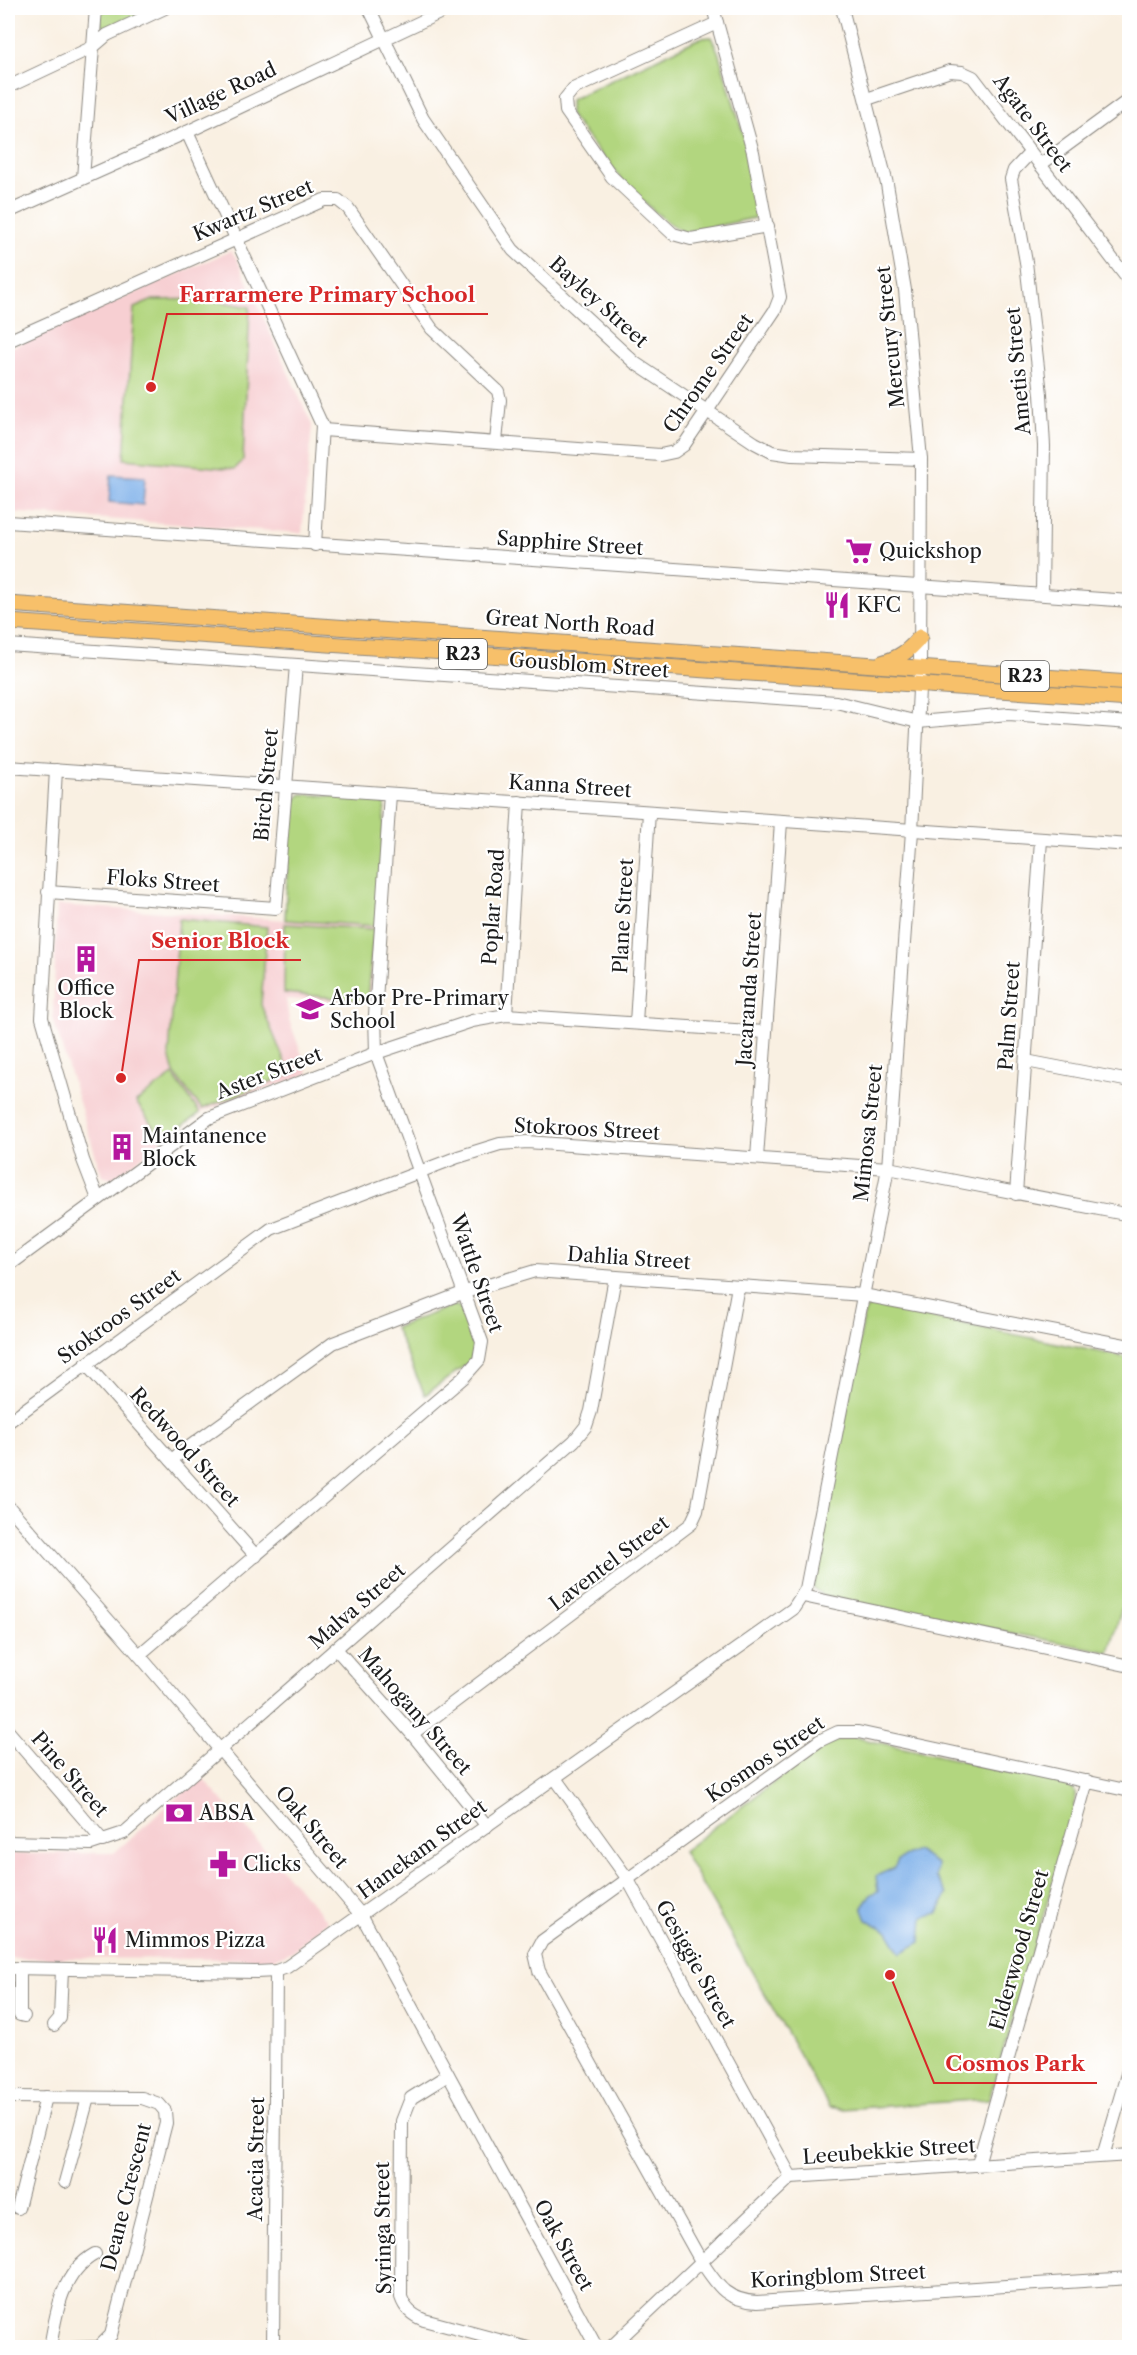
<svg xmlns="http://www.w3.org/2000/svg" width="1137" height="2355" font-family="'Libre Caslon Text',serif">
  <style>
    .built { fill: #f7cfd2 }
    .green { fill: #b2d67f; stroke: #67794e; stroke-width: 1.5 }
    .water { fill: #7cafe9; stroke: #4c6682; stroke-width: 1.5 }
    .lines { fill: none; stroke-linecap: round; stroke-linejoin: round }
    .minor-casing { stroke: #8a867f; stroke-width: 14 }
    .major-casing { stroke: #8a867f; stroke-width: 17 }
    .minor { stroke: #fff; stroke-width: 12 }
    .major { stroke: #f7c06b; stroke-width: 15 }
    .labels { text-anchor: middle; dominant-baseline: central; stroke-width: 4.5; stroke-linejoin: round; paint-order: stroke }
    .shield { fill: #fff; stroke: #606060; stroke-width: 1.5 }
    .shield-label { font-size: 18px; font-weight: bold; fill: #1c1c1c }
    .street-label { font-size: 20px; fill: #1c1c1c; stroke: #fff }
    .poi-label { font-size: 20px; fill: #1c1c1c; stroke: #fff; text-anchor: start }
    .leader { fill: none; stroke: #d62828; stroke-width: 2 }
    .callout-dot { fill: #d62828; stroke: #fff; stroke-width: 2 }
    .callout-label { font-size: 21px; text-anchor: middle; font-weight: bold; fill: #d62828; stroke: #fff; stroke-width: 4.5; stroke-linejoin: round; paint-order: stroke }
  </style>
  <rect width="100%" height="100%" fill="#fff"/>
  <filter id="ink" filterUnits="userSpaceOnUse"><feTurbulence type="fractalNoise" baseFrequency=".0167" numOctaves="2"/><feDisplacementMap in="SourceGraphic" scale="12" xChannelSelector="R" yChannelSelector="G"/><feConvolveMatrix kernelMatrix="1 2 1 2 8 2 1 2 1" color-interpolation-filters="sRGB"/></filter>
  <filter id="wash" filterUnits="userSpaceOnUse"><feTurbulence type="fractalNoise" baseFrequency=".008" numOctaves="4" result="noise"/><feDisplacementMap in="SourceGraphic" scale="24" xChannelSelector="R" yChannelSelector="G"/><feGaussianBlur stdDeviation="1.35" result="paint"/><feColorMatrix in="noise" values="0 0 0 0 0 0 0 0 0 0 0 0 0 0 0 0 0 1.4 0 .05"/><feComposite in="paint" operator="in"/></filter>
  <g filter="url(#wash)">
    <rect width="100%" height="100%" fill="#f9f0e2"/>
    <!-- built -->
    <g class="built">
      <path d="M230,251l6,6 76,168 -10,108 -294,-21v-163z"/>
      <path d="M57,905l320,21 -6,77 -85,-4 3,21 20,54 -105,37 -92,68 -10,-3 -49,-157z"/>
      <path d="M201,1776l126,145 -34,30 -19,8 -266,-1v-104l106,-1z"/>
    </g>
    <!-- green -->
    <g class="green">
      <path d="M99,8h61l-54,21 -5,-4z"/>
      <path d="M711,37l7,14 29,96 11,62 -4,9 -70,15c-47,-29 -81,-75 -114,-118v-15l130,-62z"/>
      <path d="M205,299l45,8 -7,153 -8,9 -111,-10 10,-151 19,-8z"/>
      <path d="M301,794l76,5 8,5 -8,122 -92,-6 5,-105 4,-13z"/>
      <path d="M179,919l88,8 -6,78 29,69 -88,35 -28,-36 -5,-18z"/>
      <path d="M285,924l89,5 -7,72 -83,-8z"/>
      <path d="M173,1075l27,38 -37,27 -27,-38z"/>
      <path d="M454,1305l10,4 10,40 -3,12 -46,34 -30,-67z"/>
      <path d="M871,1305l258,53v226l-20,68 -284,-55 -12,-9 52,-277z"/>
      <path d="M849,1736l221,48 5,9v15l-86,291 -147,10 -13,-2 -146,-256 139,-105z"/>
    </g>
    <!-- water -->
    <g class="water">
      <path d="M111,475l34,2 -2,28 -34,-3z"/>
      <path d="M916,1851l21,13 -1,13 11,17 -9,19 -15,4 -2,25 -20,11 -13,-22 -21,-11 -5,-13 9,-13 7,-3 -2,-15 18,-8 4,-8z"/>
    </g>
  </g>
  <g filter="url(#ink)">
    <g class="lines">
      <defs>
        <g id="minor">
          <path d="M369,8l54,111 90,131 122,113 120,80 17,9 20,3 129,4"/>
          <path d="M717,23l-144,66 -8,10 1,12 46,66 61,57 18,5 77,-13"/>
          <path d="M8,87l85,-40 14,-12 58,-27"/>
          <path d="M867,99l83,-28 12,1 11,5 157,205"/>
          <path d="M187,132l135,293 -7,120"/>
          <path d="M1030,153l-16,17 -3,9 15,83 15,132 3,52 -2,148"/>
          <path d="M1040,165l90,-66"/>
          <path d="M83,178l13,-170"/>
          <path d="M8,212l179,-80 263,-124"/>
          <path d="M8,341l316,-141h14l10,8 84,121 66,62 2,9 -4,42"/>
          <path d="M323,430l337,25 14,-3 10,-7 91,-135 5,-13 -27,-145 -40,-144"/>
          <path d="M8,522l1122,79"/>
          <path d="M8,645l828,57 82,20 91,-8 121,9"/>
          <path d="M8,767l1122,78"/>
          <path d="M56,770l-14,248 41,142 15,39"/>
          <path d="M48,892l228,16 20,-243"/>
          <path d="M506,1015l13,-213"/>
          <path d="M636,1023l13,-211"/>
          <path d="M1026,1061l104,20"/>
          <path d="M757,1158l24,-336"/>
          <path d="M1016,1194l25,-354"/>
          <path d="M8,1266l201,-148 167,-65 96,-32 34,-6 259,17"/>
          <path d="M86,1364l170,192"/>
          <path d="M8,1422l263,-193 187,-72 42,-13 27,-2 361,26 242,47"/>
          <path d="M171,1460l162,-117 132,-51 70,-21 328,24 267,51"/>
          <path d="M8,1506l131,149 223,261 235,432"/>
          <path d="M803,1596l327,70"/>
          <path d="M337,1650l75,84 75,92"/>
          <path d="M139,1655l324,-277 16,-18 3,-18 -106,-289 -1,-38 15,-221"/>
          <path d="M8,1731l95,110"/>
          <path d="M412,1734l279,-210 6,-13 41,-225"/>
          <path d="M555,1778l72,100 164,299"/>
          <path d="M1130,1791l-272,-59h-20l-19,9 -277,200 -7,13 4,17 162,290c17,25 24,39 56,41l373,-24"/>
          <path d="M8,1842l83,2 33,-11 450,-392 12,-15 5,-15 24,-134"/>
          <path d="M8,1968l248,4 20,-1 11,-4 506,-358 13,-20 82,-421 24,-337 8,-162 1,-210 -16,-169 -18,-106 -45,-176"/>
          <path d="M20,1969v46l4,1"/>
          <path d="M54,2025l6,-7 2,-49"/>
          <path d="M448,2075l-37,23 -9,23 -1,176c4,12 11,18 23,23l104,28"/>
          <path d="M8,2097l134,1 17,6 6,7 1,12 -55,212 -12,12 -29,1"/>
          <path d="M1103,2156l27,-92"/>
          <path d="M978,2164l109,-383"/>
          <path d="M65,2182l23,-84"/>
          <path d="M18,2208l28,-111"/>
          <path d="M50,2348c6,-36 12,-76 45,-94"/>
          <path d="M273,2348l3,-377"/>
          <path d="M610,2348l181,-171 339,-22"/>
        </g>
        <g id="major">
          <path d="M8,604l1122,79"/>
          <path d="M8,622l1122,77"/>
          <path d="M882,663c17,-5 27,-12 38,-26"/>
        </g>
      </defs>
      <!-- minor casing -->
      <use href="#minor" class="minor-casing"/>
      <!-- major casing -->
      <use href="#major" class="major-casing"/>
      <!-- minor -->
      <use href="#minor" class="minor"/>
      <!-- major -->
      <use href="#major" class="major"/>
    </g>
  </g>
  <!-- icons -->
  <defs>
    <symbol id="supermarket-bare" viewBox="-9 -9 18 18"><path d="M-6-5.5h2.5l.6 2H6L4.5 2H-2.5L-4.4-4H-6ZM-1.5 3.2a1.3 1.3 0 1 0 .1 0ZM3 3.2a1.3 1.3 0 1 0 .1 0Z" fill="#b5179e" stroke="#fff" stroke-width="2.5" paint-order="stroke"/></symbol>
    <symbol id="restaurant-bare" viewBox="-9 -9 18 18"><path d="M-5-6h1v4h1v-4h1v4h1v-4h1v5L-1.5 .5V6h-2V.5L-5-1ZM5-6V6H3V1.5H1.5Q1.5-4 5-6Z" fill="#b5179e" stroke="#fff" stroke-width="2.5" paint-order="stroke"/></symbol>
    <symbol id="building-bare" viewBox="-9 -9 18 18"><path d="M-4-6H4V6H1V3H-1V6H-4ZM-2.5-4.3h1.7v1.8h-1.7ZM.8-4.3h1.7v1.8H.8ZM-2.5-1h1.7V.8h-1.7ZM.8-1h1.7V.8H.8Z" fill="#b5179e" stroke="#fff" stroke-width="2.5" paint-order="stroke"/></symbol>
    <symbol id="school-bare" viewBox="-9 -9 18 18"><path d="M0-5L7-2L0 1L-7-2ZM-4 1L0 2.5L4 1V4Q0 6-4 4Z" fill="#b5179e" stroke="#fff" stroke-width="2.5" paint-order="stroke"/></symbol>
    <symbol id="bank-bare" viewBox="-9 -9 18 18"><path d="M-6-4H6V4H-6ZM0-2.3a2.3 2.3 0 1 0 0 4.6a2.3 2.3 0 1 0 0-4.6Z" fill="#b5179e" stroke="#fff" stroke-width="2.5" paint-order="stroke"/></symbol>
    <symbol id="pharmacy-bare" viewBox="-9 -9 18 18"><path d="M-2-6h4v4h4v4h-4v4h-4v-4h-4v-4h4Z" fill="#b5179e" stroke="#fff" stroke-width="2.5" paint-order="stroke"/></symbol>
  </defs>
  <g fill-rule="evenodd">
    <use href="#supermarket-bare" x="840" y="532" width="38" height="38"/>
    <use href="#restaurant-bare" x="818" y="586" width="38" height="38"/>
    <use href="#building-bare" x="67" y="940" width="38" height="38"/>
    <use href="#school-bare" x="291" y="990" width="38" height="38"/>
    <use href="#building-bare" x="103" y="1128" width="38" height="38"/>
    <use href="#bank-bare" x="160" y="1794" width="38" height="38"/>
    <use href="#pharmacy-bare" x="204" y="1845" width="38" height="38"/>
    <use href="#restaurant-bare" x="86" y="1921" width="38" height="38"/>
  </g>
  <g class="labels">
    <!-- shield labels -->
    <g class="shield">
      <rect x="439" y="639" width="48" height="30" rx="4.5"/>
      <rect x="1001" y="661" width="48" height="30" rx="4.5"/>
    </g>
    <g class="shield-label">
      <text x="463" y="654">R23</text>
      <text x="1025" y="676">R23</text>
    </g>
    <!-- street labels -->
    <g class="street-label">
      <text transform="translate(221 93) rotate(-25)">Village Road</text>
      <text transform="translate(1033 123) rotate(53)">Agate Street</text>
      <text transform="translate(253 210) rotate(-23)">Kwartz Street</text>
      <text transform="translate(599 302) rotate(42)">Bayley Street</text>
      <text transform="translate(890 337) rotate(-96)">Mercury Street</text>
      <text transform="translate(1018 371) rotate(-95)">Ametis Street</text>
      <text transform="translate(708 373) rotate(-55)">Chrome Street</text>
      <text transform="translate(570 543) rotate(4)">Sapphire Street</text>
      <text transform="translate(570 623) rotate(4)">Great North Road</text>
      <text transform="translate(589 665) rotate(4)">Gousblom Street</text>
      <text transform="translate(266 785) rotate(-85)">Birch Street</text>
      <text transform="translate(570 786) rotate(4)">Kanna Street</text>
      <text transform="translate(163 881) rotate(4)">Floks Street</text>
      <text transform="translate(493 907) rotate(-86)">Poplar Road</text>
      <text transform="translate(623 916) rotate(-87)">Plane Street</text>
      <text transform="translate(749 989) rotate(-86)">Jacaranda Street</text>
      <text transform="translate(1009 1016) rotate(-86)">Palm Street</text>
      <text transform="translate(269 1073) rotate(-21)">Aster Street</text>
      <text transform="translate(587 1129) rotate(3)">Stokroos Street</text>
      <text transform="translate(868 1133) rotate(-84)">Mimosa Street</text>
      <text transform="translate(629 1258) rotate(4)">Dahlia Street</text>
      <text transform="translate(477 1273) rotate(71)">Wattle Street</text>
      <text transform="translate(119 1316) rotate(-36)">Stokroos Street</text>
      <text transform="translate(185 1447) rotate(48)">Redwood Street</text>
      <text transform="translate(609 1563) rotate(-37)">Laventel Street</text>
      <text transform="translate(357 1606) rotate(-41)">Malva Street</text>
      <text transform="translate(415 1711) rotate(49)">Mahogany Street</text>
      <text transform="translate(765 1759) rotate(-34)">Kosmos Street</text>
      <text transform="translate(70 1774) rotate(49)">Pine Street</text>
      <text transform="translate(312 1827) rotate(50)">Oak Street</text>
      <text transform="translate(422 1849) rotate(-36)">Hanekam Street</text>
      <text transform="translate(1019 1950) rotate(-74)">Elderwood Street</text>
      <text transform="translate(696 1964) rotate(61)">Gesiggie Street</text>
      <text transform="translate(889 2151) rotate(-4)">Leeubekkie Street</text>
      <text transform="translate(256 2159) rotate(-89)">Acacia Street</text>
      <text transform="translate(126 2197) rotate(-76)">Deane Crescent</text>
      <text transform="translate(383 2228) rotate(-91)">Syringa Street</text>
      <text transform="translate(564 2245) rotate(61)">Oak Street</text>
      <text transform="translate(838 2276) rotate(-3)">Koringblom Street</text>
    </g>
    <!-- poi labels -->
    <g class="poi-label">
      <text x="879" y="551">Quickshop</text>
      <text x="857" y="605">KFC</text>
      <text x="86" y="988" text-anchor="middle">Office<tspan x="86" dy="23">Block</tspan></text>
      <text x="330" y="998">Arbor Pre-Primary<tspan x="330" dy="23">School</tspan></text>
      <text x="142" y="1136">Maintanence<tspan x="142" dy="23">Block</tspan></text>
      <text x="199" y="1813">ABSA</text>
      <text x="243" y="1864">Clicks</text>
      <text x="125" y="1940">Mimmos Pizza</text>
    </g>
  </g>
  <!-- callouts -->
  <path class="leader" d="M151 387L167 314H488M121 1078L139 960H301M890 1975L934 2083H1097"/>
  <g class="callout-dot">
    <circle cx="151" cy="387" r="6"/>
    <circle cx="121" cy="1078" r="6"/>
    <circle cx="890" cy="1975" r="6"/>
  </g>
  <g class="callout-label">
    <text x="327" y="302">Farrarmere Primary School</text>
    <text x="220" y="948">Senior Block</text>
    <text x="1015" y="2071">Cosmos Park</text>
  </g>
  <!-- margin -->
  <rect width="1137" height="2355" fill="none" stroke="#fff" stroke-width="30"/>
</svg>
